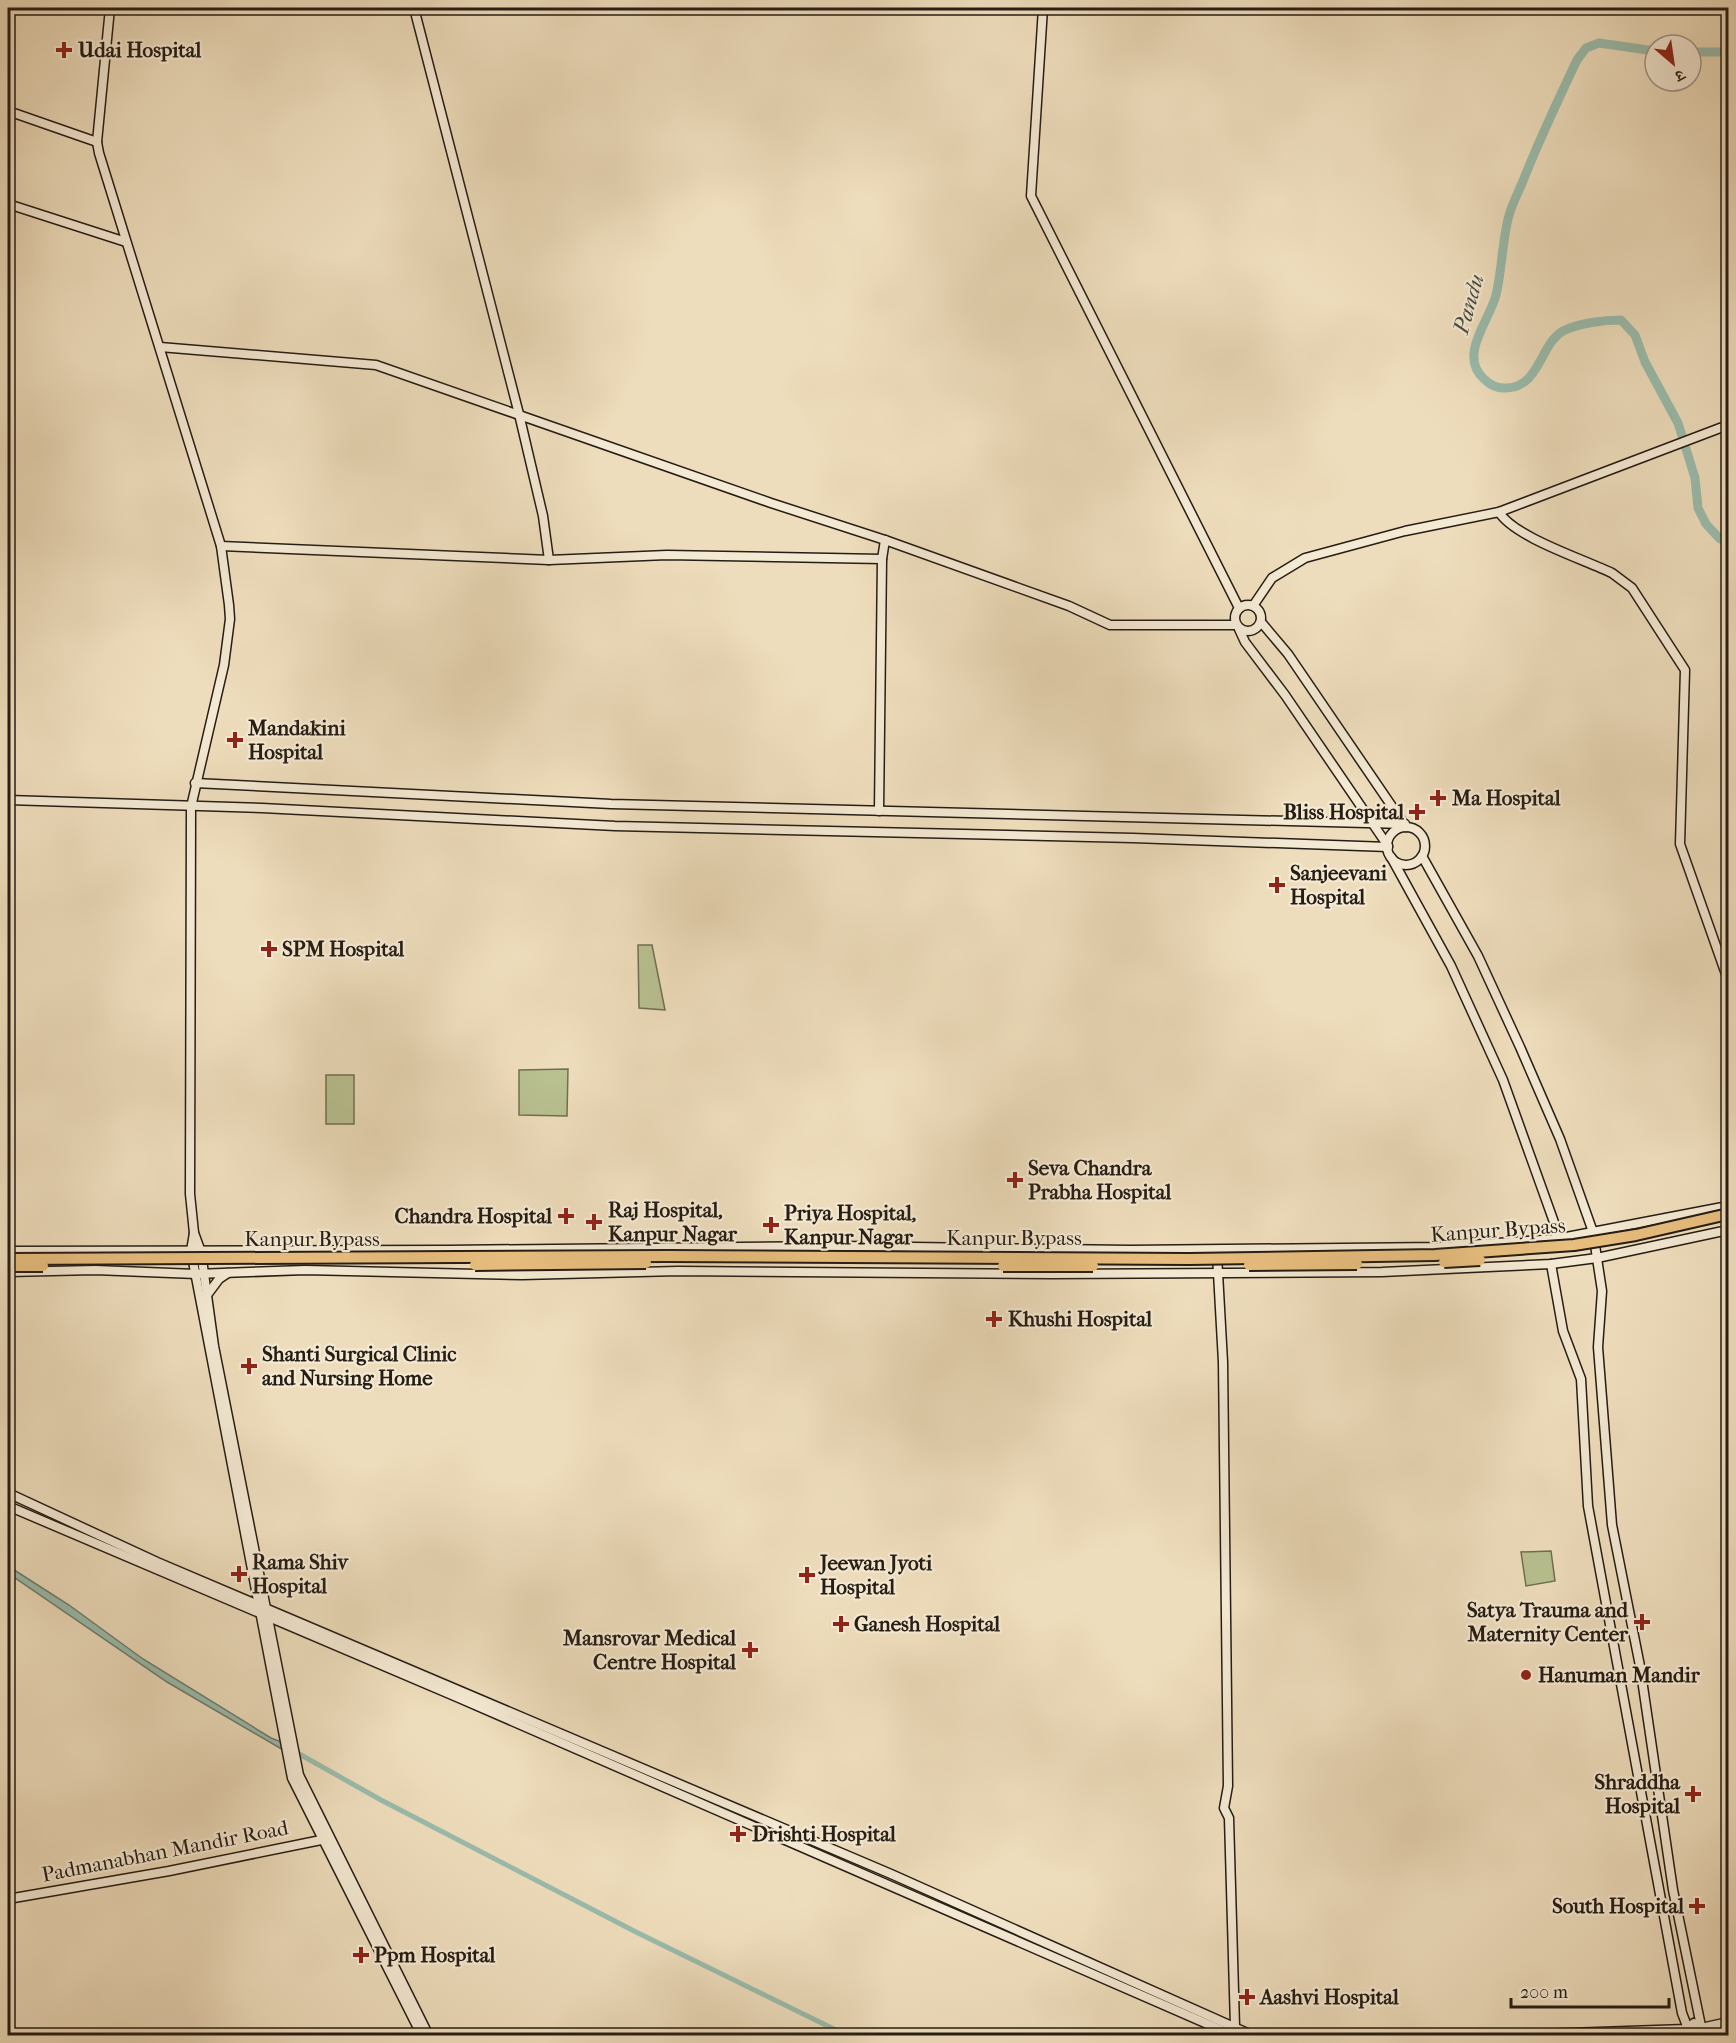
<svg xmlns="http://www.w3.org/2000/svg" width="1736" height="2043" font-family="'IM FELL French Canon','Noto Serif Devanagari',serif">
  <style>
    .green { fill: #b9c191; stroke: #706f52; stroke-width: 1.5 }
    .water { fill: #9abcac; stroke: #6c7c6f; stroke-width: 1.5 }
    .lines { fill: none; stroke-linecap: round; stroke-linejoin: round }
    .canal { stroke: #9abcac; stroke-width: 5 }
    .river { stroke: #9abcac; stroke-width: 9 }
    .secondary-casing { stroke: #261d14; stroke-width: 11 }
    .secondary { stroke: #f4e9d3; stroke-width: 8 }
    .highway-bridge-casing { stroke: #261d14; stroke-width: 14; stroke-linecap: butt }
    .highway-bridge { stroke: #e7be7e; stroke-width: 10 }
    .poi-dot { fill: #8f2418; stroke: #f4e9d3; stroke-width: 2 }
    .labels { text-anchor: middle; dominant-baseline: central; stroke-width: 4.5; stroke-linejoin: round; paint-order: stroke }
    .poi-label { font-size: 21px; font-weight: bold; fill: #261d14; stroke: #f4e9d3; text-anchor: start }
    .street-label { font-size: 21px; fill: #261d14; stroke: #f4e9d3 }
    .water-label { font-size: 22px; font-style: italic; fill: #494d42; stroke: #f4e9d3 }
  </style>
  <rect width="100%" height="100%" fill="#eeddbc"/>
  <filter id="stains"><feTurbulence type="fractalNoise" baseFrequency=".00333" numOctaves="4"/><feColorMatrix values="0 0 0 0 .2 0 0 0 0 .09 0 0 0 0 .02 0 0 0 .5 -.17"/></filter>
  <radialGradient id="worn" r=".72"><stop offset=".6" stop-color="#630" stop-opacity="0"/><stop offset="1" stop-color="#630" stop-opacity=".3"/></radialGradient>
  <!-- green -->
  <g class="green">
    <path d="M638,945h14l13,65 -26,-2z"/>
    <path d="M568,1069l-1,47 -48,-1v-45z"/>
    <rect x="326" y="1075" width="28" height="49"/>
    <path d="M1551,1551l4,30 -29,5 -5,-34z"/>
  </g>
  <!-- water -->
  <path class="water" d="M8,1566l61,39 74,54 128,79 13,5 1,8 -118,-69 -159,-109z"/>
  <g class="lines">
    <!-- canal -->
    <path class="canal" d="M294,1751l87,49 255,132 212,104"/>
    <!-- river -->
    <g class="river">
      <path d="M1655,51l-56,-8 -13,5 -9,12c-19,40 -38,80 -54,121 -5,12 -12,25 -15,38 -6,25 -6,51 -12,76 -7,27 -38,60 -12,84 5,5 12,9 20,9 36,1 35,-43 59,-57 16,-8 41,-11 58,-11l14,15 10,27 33,61 17,55 3,30 8,16 14,15 8,2"/>
      <path d="M1691,52h37"/>
      <path d="M1728,2036v-2"/>
    </g>
    <defs>
      <g id="secondary">
        <path d="M110,8l-13,134 2,11 122,393 8,59 1,14 -6,46 -33,142 -1,387 4,39 -3,18 101,527 130,258"/>
        <path d="M414,8l105,406 24,102 6,44"/>
        <path d="M1043,8l-12,188 208,412"/>
        <path d="M8,111l89,31"/>
        <path d="M8,204l118,38"/>
        <path d="M160,347l216,18 395,138 114,37 184,66 41,19h126"/>
        <path d="M1499,512c15,25 84,47 113,61l20,15 53,82 -5,174 48,136"/>
        <path d="M221,546l328,14 118,-5 215,4"/>
        <circle cx="1248" cy="618" r="13"/>
        <path d="M1253,606l19,-28 33,-20 100,-27 94,-19 229,-87"/>
        <path d="M1261,622l27,32 118,173"/>
        <path d="M1239,629l6,13 40,53 103,151"/>
        <path d="M195,783l416,21 794,20"/>
        <path d="M8,800l254,8 353,18 518,12 255,9"/>
        <path d="M879,811l3,-252 3,-19"/>
        <circle cx="1406" cy="846" r="19"/>
        <path d="M1422,856l56,100 42,91 40,92 33,93 9,59 -4,56 14,178 28,141 33,224 28,136"/>
        <path d="M1391,857l60,109 52,114 52,145 1,14"/>
        <path d="M194,1233l7,19 13,94 85,429 130,261"/>
        <path d="M8,1251l440,-1 394,-4 288,4 309,-3 117,-8 172,-33"/>
        <path d="M1217,1255l6,107 5,424 -4,22 5,10 6,209"/>
        <path d="M1551,1264l12,67 18,48 7,127 94,507 5,13"/>
        <path d="M8,1272l87,-2 101,4 109,-4 217,5 156,-4 374,3 330,-2 169,-8 46,-6 131,-28"/>
        <path d="M207,1295l12,-16 9,-6"/>
        <path d="M8,1493l149,69 734,312 363,162"/>
        <path d="M8,1506l451,192 776,338"/>
        <path d="M8,1899l161,-28 157,-32"/>
        <path d="M1701,2028l27,-6"/>
        <path d="M1711,2031l17,-3"/>
        <path d="M1481,2036l205,-7 8,-6 7,5v8"/>
      </g>
    </defs>
    <!-- secondary casing -->
    <use href="#secondary" class="secondary-casing"/>
    <!-- secondary -->
    <use href="#secondary" class="secondary"/>
    <defs>
      <g id="highway-bridge">
        <path d="M8,1259l659,-3 522,3 246,-4 139,-10 62,-10 92,-21"/>
        <path d="M1444,1262l36,-2"/>
        <path d="M475,1265l171,-2"/>
        <path d="M1249,1265l108,-1"/>
        <path d="M8,1266h35"/>
        <path d="M1003,1266h90"/>
      </g>
    </defs>
    <!-- highway-bridge casing -->
    <use href="#highway-bridge" class="highway-bridge-casing"/>
    <!-- highway-bridge -->
    <use href="#highway-bridge" class="highway-bridge"/>
  </g>
  <!-- markers -->
  <g class="poi-dot">
    <path d="M61 41h6v6h6v6h-6v6h-6v-6h-6v-6h6z"/>
    <path d="M232 731h6v6h6v6h-6v6h-6v-6h-6v-6h6z"/>
    <path d="M1435 789h6v6h6v6h-6v6h-6v-6h-6v-6h6z"/>
    <path d="M1414 803h6v6h6v6h-6v6h-6v-6h-6v-6h6z"/>
    <path d="M1274 876h6v6h6v6h-6v6h-6v-6h-6v-6h6z"/>
    <path d="M266 940h6v6h6v6h-6v6h-6v-6h-6v-6h6z"/>
    <path d="M1012 1171h6v6h6v6h-6v6h-6v-6h-6v-6h6z"/>
    <path d="M563 1207h6v6h6v6h-6v6h-6v-6h-6v-6h6z"/>
    <path d="M591 1213h6v6h6v6h-6v6h-6v-6h-6v-6h6z"/>
    <path d="M768 1216h6v6h6v6h-6v6h-6v-6h-6v-6h6z"/>
    <path d="M991 1310h6v6h6v6h-6v6h-6v-6h-6v-6h6z"/>
    <path d="M246 1357h6v6h6v6h-6v6h-6v-6h-6v-6h6z"/>
    <path d="M236 1565h6v6h6v6h-6v6h-6v-6h-6v-6h6z"/>
    <path d="M804 1566h6v6h6v6h-6v6h-6v-6h-6v-6h6z"/>
    <path d="M1639 1613h6v6h6v6h-6v6h-6v-6h-6v-6h6z"/>
    <path d="M838 1615h6v6h6v6h-6v6h-6v-6h-6v-6h6z"/>
    <path d="M747 1641h6v6h6v6h-6v6h-6v-6h-6v-6h6z"/>
    <circle cx="1526" cy="1675" r="6"/>
    <path d="M1690 1785h6v6h6v6h-6v6h-6v-6h-6v-6h6z"/>
    <path d="M735 1825h6v6h6v6h-6v6h-6v-6h-6v-6h6z"/>
    <path d="M1694 1897h6v6h6v6h-6v6h-6v-6h-6v-6h6z"/>
    <path d="M358 1946h6v6h6v6h-6v6h-6v-6h-6v-6h6z"/>
    <path d="M1244 1988h6v6h6v6h-6v6h-6v-6h-6v-6h6z"/>
  </g>
  <g class="labels">
    <!-- poi labels -->
    <g class="poi-label">
      <text x="78" y="50">Udai Hospital</text>
      <text x="248" y="728">Mandakini<tspan x="248" dy="24">Hospital</tspan></text>
      <text x="1452" y="798">Ma Hospital</text>
      <text x="1404" y="812" text-anchor="end">Bliss Hospital</text>
      <text x="1290" y="873">Sanjeevani<tspan x="1290" dy="24">Hospital</tspan></text>
      <text x="282" y="949">SPM Hospital</text>
      <text x="1028" y="1168">Seva Chandra<tspan x="1028" dy="24">Prabha Hospital</tspan></text>
      <text x="608" y="1210">Raj Hospital,<tspan x="608" dy="24">Kanpur Nagar</tspan></text>
      <text x="784" y="1213">Priya Hospital,<tspan x="784" dy="24">Kanpur Nagar</tspan></text>
      <text x="552" y="1216" text-anchor="end">Chandra Hospital</text>
      <text x="1008" y="1319">Khushi Hospital</text>
      <text x="262" y="1354">Shanti Surgical Clinic<tspan x="262" dy="24">and Nursing Home</tspan></text>
      <text x="252" y="1562">Rama Shiv<tspan x="252" dy="24">Hospital</tspan></text>
      <text x="820" y="1563">Jeewan Jyoti<tspan x="820" dy="24">Hospital</tspan></text>
      <text x="1628" y="1610" text-anchor="end">Satya Trauma and<tspan x="1628" dy="24">Maternity Center</tspan></text>
      <text x="854" y="1624">Ganesh Hospital</text>
      <text x="736" y="1638" text-anchor="end">Mansrovar Medical<tspan x="736" dy="24">Centre Hospital</tspan></text>
      <text x="1538" y="1675">Hanuman Mandir</text>
      <text x="1680" y="1782" text-anchor="end">Shraddha<tspan x="1680" dy="24">Hospital</tspan></text>
      <text x="752" y="1834">Drishti Hospital</text>
      <text x="1684" y="1906" text-anchor="end">South Hospital</text>
      <text x="374" y="1955">Ppm Hospital</text>
      <text x="1260" y="1997">Aashvi Hospital</text>
    </g>
    <!-- street labels -->
    <g class="street-label">
      <text transform="translate(1498 1230) rotate(-4)">Kanpur Bypass</text>
      <text x="1014" y="1238">Kanpur Bypass</text>
      <text x="312" y="1239">Kanpur Bypass</text>
      <text transform="translate(165 1851) rotate(-11)">Padmanabhan Mandir Road</text>
    </g>
    <!-- water labels -->
    <g class="water-label">
      <text transform="translate(1469 304) rotate(-74)">Pandu</text>
    </g>
  </g>
  <!-- margin -->
  <rect width="1736" height="2043" fill="none" stroke="#eeddbc" stroke-width="30"/>
  <rect x="9" y="9" width="1718" height="2025" fill="none" stroke="#261d14" stroke-width="3"/>
  <rect x="15" y="15" width="1706" height="2013" fill="none" stroke="#261d14" stroke-width="1.5"/>
  <!-- north arrow -->
  <g transform="translate(1673 63) rotate(151)"><circle r="28" fill="#f4e9d3" stroke="#a29787" stroke-width="1.5"/>
  <path d="M0-4.5L10 22L0 15L-10 22Z" fill="#8f2418"/>
  <text y="-9" font-size="16" font-weight="bold" text-anchor="middle" fill="#261d14">उ</text>
  </g>
  <!-- scale -->
  <path d="M1511 1998v9h158v-9" fill="none" stroke="#261d14" stroke-width="3"/>
  <text x="1520" y="1998" font-size="18" fill="#261d14" stroke="#f4e9d3" stroke-width="4.5" paint-order="stroke">200 m</text>
  <rect width="100%" height="100%" filter="url(#stains)"/>
  <rect width="100%" height="100%" fill="url(#worn)"/>
</svg>
